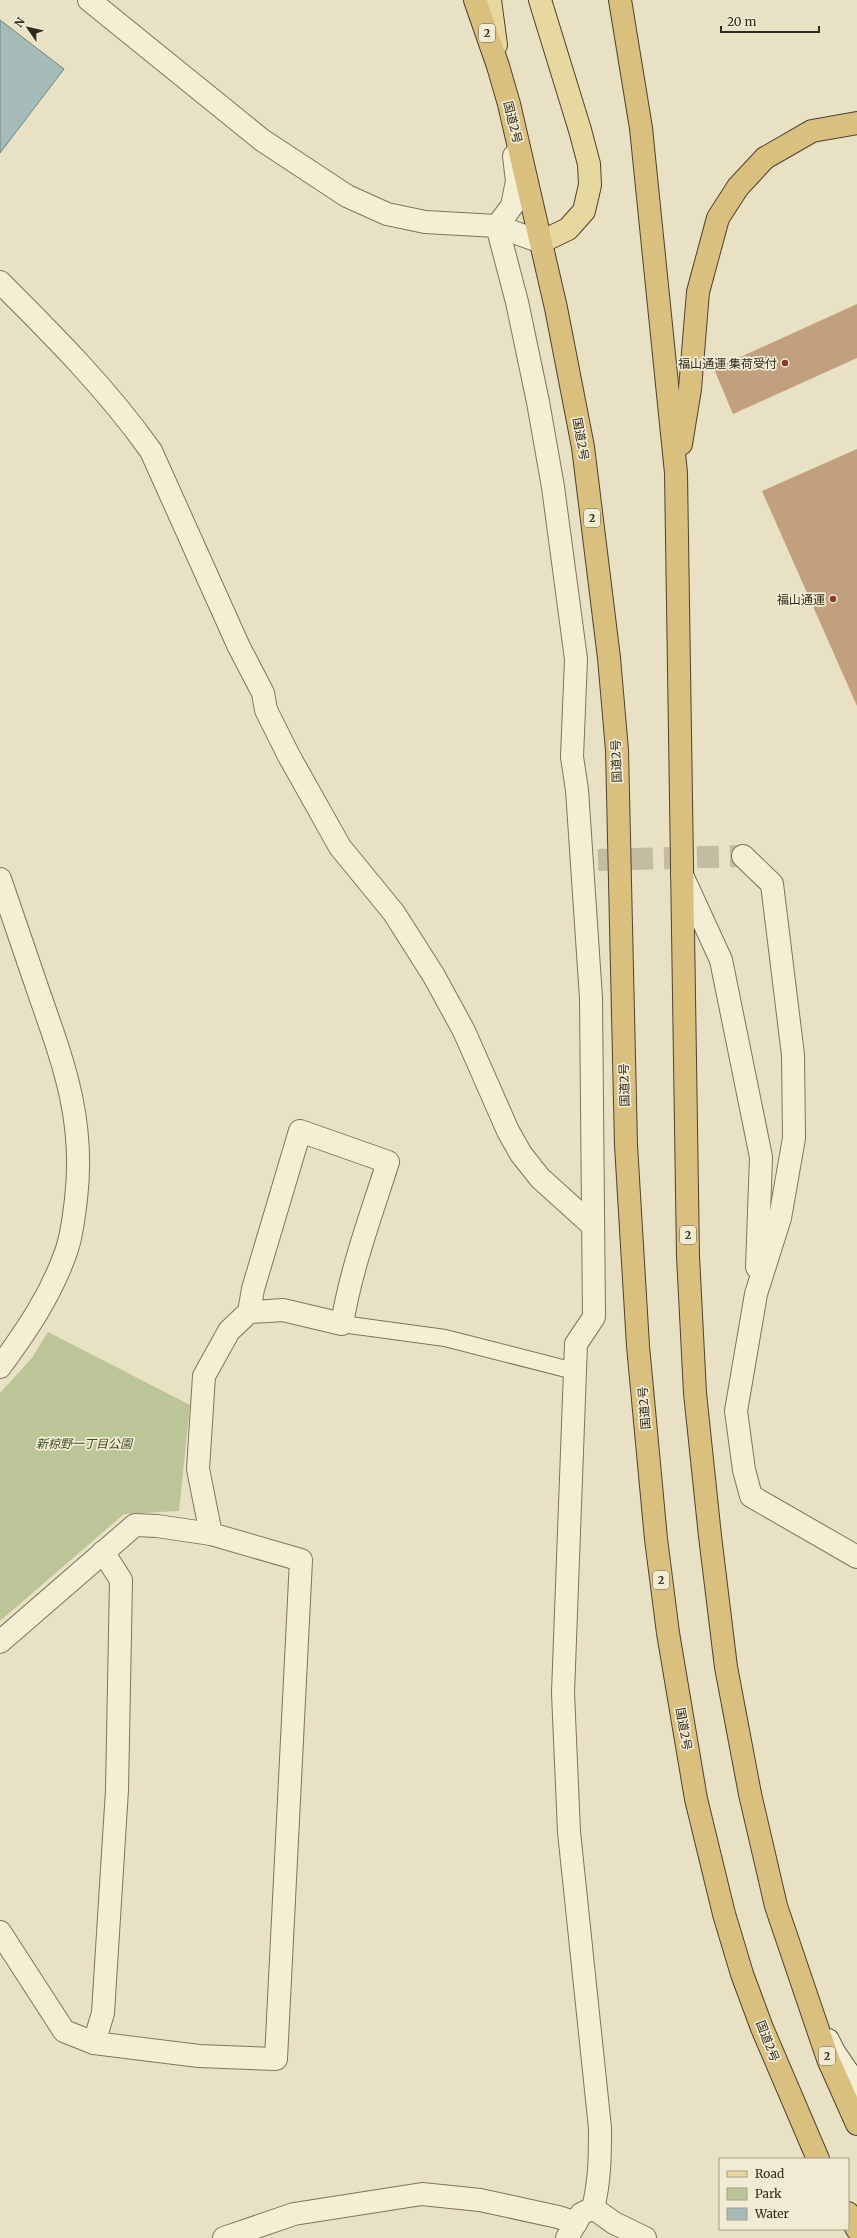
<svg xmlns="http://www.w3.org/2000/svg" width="857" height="2238" font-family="Merriweather,'Noto Sans JP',serif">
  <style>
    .green { fill: #bbc598 }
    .water { fill: #a5bbb7; stroke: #6d8884 }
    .building { fill: #c2a07d }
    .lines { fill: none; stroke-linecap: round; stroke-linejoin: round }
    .minor-tunnel { stroke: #c4bca2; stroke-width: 22; stroke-dasharray: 22 11; stroke-linecap: butt }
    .service-casing { stroke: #80735c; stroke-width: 18 }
    .minor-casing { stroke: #80735c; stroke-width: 24 }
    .tertiary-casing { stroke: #80735c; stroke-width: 24 }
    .secondary-casing { stroke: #62543f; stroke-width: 24 }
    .primary-casing { stroke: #4e4130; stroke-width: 24 }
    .trunk-casing { stroke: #4e4130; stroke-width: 24 }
    .service { stroke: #f4eed5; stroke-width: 16 }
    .minor { stroke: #f4eed5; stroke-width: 22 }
    .tertiary { stroke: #f4eed5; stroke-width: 22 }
    .secondary { stroke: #f4eed5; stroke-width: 22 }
    .primary { stroke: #e7d89f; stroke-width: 22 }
    .trunk { stroke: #dac07e; stroke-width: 22 }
    .poi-dot { fill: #883b33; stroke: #f0ebd2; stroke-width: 1.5 }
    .labels { text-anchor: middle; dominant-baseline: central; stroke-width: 3.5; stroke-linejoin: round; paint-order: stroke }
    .shield { fill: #f0ebd2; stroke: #6b6454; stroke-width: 1 }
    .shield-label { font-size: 11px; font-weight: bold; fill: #322a1e }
    .street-label { font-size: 12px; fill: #322a1e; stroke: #f0ebd2 }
    .poi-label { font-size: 12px; fill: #322a1e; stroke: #f0ebd2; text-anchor: end }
    .park-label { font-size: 12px; font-style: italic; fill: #3f4c27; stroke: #f0ebd2 }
  </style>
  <rect width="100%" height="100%" fill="#e8e1c3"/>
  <!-- green -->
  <path class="green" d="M48,1332l142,73 -11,106 -55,3 -124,107v-228l32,-35z"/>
  <!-- water -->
  <path class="water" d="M0,20l64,49 -64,84z"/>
  <!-- building -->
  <g class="building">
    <path d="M857,304v54l-124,56 -19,-45z"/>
    <path d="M857,449v257l-95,-215z"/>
  </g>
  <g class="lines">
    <!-- minor-tunnel -->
    <path class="minor-tunnel" d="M598,860l145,-4"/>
    <defs>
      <path id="service" d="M342,1324l103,14 129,33"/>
      <g id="minor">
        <path d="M497,226l20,76 21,100 15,85 23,172 -4,98 5,33 14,208 3,319 -18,27 -13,349 6,139 31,296c0,27 0,53 -7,80l-12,6 -14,24"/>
        <path d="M0,282c54,54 107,107 151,169l88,196 24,46 3,17 23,46 51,91 54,66 40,63 30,55 44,100 13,23 19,24 52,47"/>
        <path d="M743,856l29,28 21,171 1,83 -14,80 -24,76 -20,117 8,59 7,26 106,61"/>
        <path d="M682,875l39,85 40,197 -4,110"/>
        <path d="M211,1534l-13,-65 6,-93 25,-45 20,-19 20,-1 14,-1 59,14c9,-55 29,-109 46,-162l-88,-31 -47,158 -4,23"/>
        <path d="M0,1642l135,-117 22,1 54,8 90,26 -25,499 -77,-3 -105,-13 -30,-12 -64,-99"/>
        <path d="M94,2043l9,-30 14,-223 4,-210 -18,-28"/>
        <path d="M593,2208l21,15 31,15"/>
        <path d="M224,2238l70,-24 128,-20 58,6 78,17 18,6"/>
      </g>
      <g id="tertiary">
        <path d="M89,0l173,140 85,56 40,18 38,8 72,4 44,16"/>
        <path d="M497,226l15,-20 5,-25 -3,-25"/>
        <path d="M0,879c13,39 27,78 40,117 25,71 45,126 36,203 -2,17 -4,37 -10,53 -15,43 -39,78 -66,115"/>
      </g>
      <path id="secondary" d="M828,2040l6,12 23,34"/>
      <g id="primary">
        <path d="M490,0l6,45"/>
        <path d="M540,0l40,130 9,34 1,21 -6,26 -16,18 -27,13"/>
      </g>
      <g id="trunk">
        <path d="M475,0l23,66 11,38 47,204 27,139 26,211 8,92 9,395 12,201 18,193 12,94 28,166 28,115 18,60 20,54 56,131"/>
        <path d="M620,0l21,128 35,345 12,783 7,137 15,143 16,131 24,127 26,112 52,153 29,65"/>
        <path d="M681,444l9,-55 8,-97 20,-74 20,-31 27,-29 47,-27 45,-8"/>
        <path d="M848,2213l9,16"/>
      </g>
    </defs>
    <!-- service casing -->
    <use href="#service" class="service-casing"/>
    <!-- minor casing -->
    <use href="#minor" class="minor-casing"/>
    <!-- tertiary casing -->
    <use href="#tertiary" class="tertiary-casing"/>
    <!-- secondary casing -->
    <use href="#secondary" class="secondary-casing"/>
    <!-- primary casing -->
    <use href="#primary" class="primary-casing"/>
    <!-- trunk casing -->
    <use href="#trunk" class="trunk-casing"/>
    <!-- service -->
    <use href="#service" class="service"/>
    <!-- minor -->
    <use href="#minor" class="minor"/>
    <!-- tertiary -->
    <use href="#tertiary" class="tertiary"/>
    <!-- secondary -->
    <use href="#secondary" class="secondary"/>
    <!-- primary -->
    <use href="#primary" class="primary"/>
    <!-- trunk -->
    <use href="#trunk" class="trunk"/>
  </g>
  <!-- markers -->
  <g class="poi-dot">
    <circle cx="785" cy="363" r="4"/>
    <circle cx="833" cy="599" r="4"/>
  </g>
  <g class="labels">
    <!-- shield labels -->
    <g class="shield">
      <rect x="479" y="24" width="16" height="18" rx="3"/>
      <rect x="584" y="509" width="16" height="18" rx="3"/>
      <rect x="680" y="1226" width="16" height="18" rx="3"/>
      <rect x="653" y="1571" width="16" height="18" rx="3"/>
      <rect x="819" y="2047" width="16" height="18" rx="3"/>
    </g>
    <g class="shield-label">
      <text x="487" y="33">2</text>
      <text x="592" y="518">2</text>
      <text x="688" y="1235">2</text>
      <text x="661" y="1580">2</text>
      <text x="827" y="2056">2</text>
    </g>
    <!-- street labels -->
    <g class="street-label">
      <text transform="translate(513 122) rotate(76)">国道2号</text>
      <text transform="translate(581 439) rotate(80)">国道2号</text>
      <text transform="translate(616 761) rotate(-92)">国道2号</text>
      <text transform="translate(624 1085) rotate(-91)">国道2号</text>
      <text transform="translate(644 1408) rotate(-95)">国道2号</text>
      <text transform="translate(684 1729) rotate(80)">国道2号</text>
      <text transform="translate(768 2041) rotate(69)">国道2号</text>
    </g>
    <!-- poi labels -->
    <g class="poi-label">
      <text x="777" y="363">福山通運 集荷受付</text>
      <text x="825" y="599">福山通運</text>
    </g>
    <!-- park labels -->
    <g class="park-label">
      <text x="84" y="1443">新椋野一丁目公園</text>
    </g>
  </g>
  <!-- legend -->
  <rect x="719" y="2158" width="130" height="72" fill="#f0ebd2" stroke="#a49e8a"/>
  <rect x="727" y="2171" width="20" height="6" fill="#e7d89f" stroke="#a49e8a"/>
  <text x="755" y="2178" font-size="12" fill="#322a1e">Road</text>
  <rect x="727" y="2188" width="20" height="12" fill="#bbc598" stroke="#a49e8a"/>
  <text x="755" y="2198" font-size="12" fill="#322a1e">Park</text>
  <rect x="727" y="2208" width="20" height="12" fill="#a5bbb7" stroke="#a49e8a"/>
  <text x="755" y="2218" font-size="12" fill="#322a1e">Water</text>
  <!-- north arrow -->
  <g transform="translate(28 28) rotate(304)" stroke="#f0ebd2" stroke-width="3" paint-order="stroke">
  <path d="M0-3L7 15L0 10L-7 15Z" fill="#322a1e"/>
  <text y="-6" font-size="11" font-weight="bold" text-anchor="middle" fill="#322a1e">N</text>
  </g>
  <!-- scale -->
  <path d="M721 26v6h98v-6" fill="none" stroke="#322a1e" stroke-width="2"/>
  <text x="727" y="26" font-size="12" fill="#322a1e" stroke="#f0ebd2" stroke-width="3" paint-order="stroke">20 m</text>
</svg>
